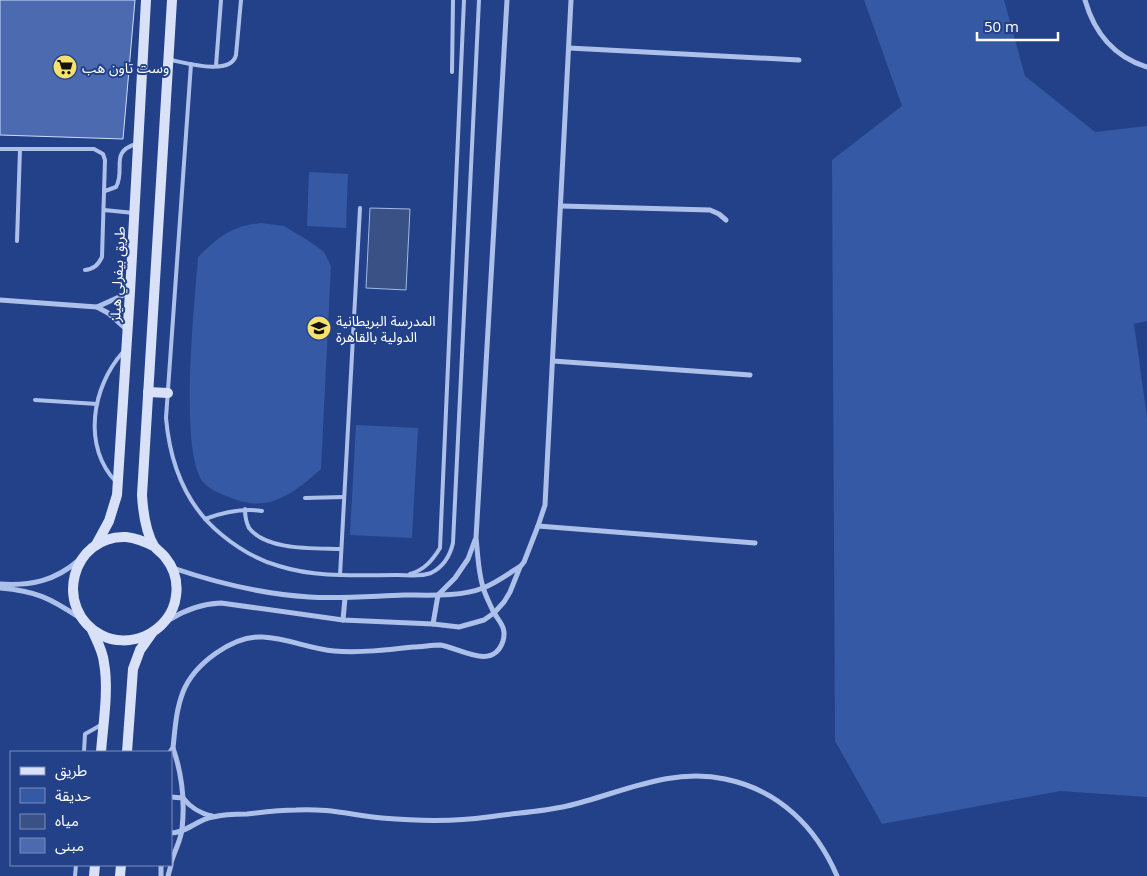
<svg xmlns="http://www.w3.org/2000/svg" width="1147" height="876" font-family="'Open Sans','Noto Sans Arabic',sans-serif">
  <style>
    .green { fill: #3659a5 }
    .water { fill: #3a5185; stroke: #a1b9eb }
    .building { fill: #4b6ab0; stroke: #d1ddf7 }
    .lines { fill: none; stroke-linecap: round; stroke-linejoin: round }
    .lane { stroke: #adc0ea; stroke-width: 4 }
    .street { stroke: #adc0ea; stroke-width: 5 }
    .secondary { stroke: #d8e1f8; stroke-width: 10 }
    .labels { text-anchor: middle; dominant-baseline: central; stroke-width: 4; stroke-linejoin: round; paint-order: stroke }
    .poi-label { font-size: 14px; fill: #fff; stroke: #224188; text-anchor: start }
    .street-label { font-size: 14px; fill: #fff; stroke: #224188 }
  </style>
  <rect width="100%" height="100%" fill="#224188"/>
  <!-- green -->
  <g class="green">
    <path d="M864,0h140l21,76 70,56 52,-6v195l-13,3 13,93v380l-87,-6 -178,33 -47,-83 -3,-581 70,-54z"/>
    <path d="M309,172l39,2 -2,54 -39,-2z"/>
    <path d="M261,223l23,3 25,15 15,11 7,14 -10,203c-26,23 -51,44 -87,30 -10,-4 -23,-8 -30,-16 -26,-28 -9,-184 -6,-226 21,-20 33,-31 63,-34z"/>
    <path d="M356,425l62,3 -6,110 -62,-3z"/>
  </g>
  <!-- water -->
  <path class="water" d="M370,208l40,1 -4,81 -40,-2z"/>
  <!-- building -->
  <path class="building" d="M0,0h135l-12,139 -123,-4z"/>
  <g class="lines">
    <!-- lane -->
    <g class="lane">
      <path d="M171,60c15,3 60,16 65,-5l5,-55"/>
      <path d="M191,64l-25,354c4,45 20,88 56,117 17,14 36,25 57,31 38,12 78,9 118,9 11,0 23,2 34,-2 12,-6 19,-17 22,-30l26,-543"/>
      <path d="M216,66l5,-66"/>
      <path d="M452,72l1,-72"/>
      <path d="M0,149h94l9,5 2,6 -3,97c-4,8 -8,12 -17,13"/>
      <path d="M105,191l11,-4c10,-17 -7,-35 20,-43"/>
      <path d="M104,210l30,3"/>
      <path d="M17,241l3,-92"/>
      <path d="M35,400l62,4"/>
      <path d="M116,482c-34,-37 -24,-95 7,-130"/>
      <path d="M305,498l39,-1"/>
      <path d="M245,509c0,6 1,13 4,19 18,23 66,20 92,21"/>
      <path d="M205,519c19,-7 37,-11 57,-8"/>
      <path d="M410,574c14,-4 22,-13 30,-26l24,-548"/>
      <path d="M340,575l20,-367"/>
      <path d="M84,752l1,-18 16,-9"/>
      <path d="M75,876l1,-11"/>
    </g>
    <!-- street -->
    <g class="street">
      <path d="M1085,0c9,32 29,57 62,67"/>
      <path d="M569,48l230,12"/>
      <path d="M561,206l149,4 9,4 7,6"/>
      <path d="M0,300l97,7 33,-15"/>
      <path d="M97,307l11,6 18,16"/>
      <path d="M553,361l197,14"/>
      <path d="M538,526l217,17"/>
      <path d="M173,568c44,15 89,26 136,29 32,2 64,-1 95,-2 24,0 57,2 79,-7 13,-5 25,-14 36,-21"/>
      <path d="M0,584c31,2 55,-3 79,-24"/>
      <path d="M0,588c36,3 50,10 80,30"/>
      <path d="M169,620c17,-11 32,-16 52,-17l122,17 90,4 26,3 25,-7 10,-7 10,-11 6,-10 10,-25 4,-5 14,-36 7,-21 26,-505"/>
      <path d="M343,620l2,-22"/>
      <path d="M433,624l5,-29 17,-17 13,-19 7,-19"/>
      <path d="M170,752l3,-4c2,-19 3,-38 10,-56 11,-28 50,-57 80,-55 24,1 47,12 71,14 26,2 53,-1 79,-4 9,0 18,-2 27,-2 18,2 53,27 63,-4 4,-14 -4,-19 -10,-30 -3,-7 -7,-14 -9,-21 -6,-16 -6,-36 -8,-52l31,-538"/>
      <path d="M171,797l12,1c8,10 16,15 29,18"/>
      <path d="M171,833c15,0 27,-14 42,-16 11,-3 23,-3 34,-3 16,-2 33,-4 49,-4 30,-2 57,5 86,8 35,3 71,4 106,-1 26,-4 53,-5 79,-11 52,-12 102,-39 158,-27 54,11 91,48 112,97"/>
      <path d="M171,863c3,-11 10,-23 11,-34 3,-27 0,-55 -9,-81"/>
      <path d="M161,865v11"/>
      <path d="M168,876l3,-11"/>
    </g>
    <!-- secondary -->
    <g class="secondary">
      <path d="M148,392l20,1"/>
      <path d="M96,545l13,-24 8,-26 13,-203 16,-292"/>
      <path d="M155,547c-9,-5 -18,-9 -29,-10 -54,-2 -74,71 -25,98 13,7 30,7 44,1 16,-7 29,-22 31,-40 2,-14 -2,-28 -11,-39 -3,-4 -8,-7 -11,-11 -9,-15 -11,-34 -12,-51l30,-495"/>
      <path d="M92,630c5,11 11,21 12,33 5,26 -1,62 -3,89"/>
      <path d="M127,752l6,-83 7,-19 12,-17"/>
      <path d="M94,876l1,-11"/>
      <path d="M120,876l1,-11"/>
    </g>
  </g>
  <!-- icons -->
  <defs>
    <symbol id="supermarket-disc" viewBox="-11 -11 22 22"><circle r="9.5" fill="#f6e16f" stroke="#224188"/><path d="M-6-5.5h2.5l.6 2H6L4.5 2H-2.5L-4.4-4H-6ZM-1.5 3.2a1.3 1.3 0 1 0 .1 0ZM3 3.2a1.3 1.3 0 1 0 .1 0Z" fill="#111"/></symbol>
    <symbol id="university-disc" viewBox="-11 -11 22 22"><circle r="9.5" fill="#f6e16f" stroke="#224188"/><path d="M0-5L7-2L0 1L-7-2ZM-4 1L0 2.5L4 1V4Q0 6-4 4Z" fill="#111"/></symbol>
  </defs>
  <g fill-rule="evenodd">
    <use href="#supermarket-disc" x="51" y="53" width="28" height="28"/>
    <use href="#university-disc" x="305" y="314" width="28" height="28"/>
  </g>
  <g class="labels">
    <!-- poi labels -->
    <g class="poi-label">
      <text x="82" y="67">وست تاون هب</text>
      <text x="336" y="320">المدرسة البريطانية<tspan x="336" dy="16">الدولية بالقاهرة</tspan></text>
    </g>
    <!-- street labels -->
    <g class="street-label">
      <text transform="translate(117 274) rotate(-87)">طريق بيفرلي هيلز</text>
    </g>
  </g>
  <!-- legend -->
  <rect x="10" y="751" width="162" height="115" fill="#224188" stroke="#7a8db8"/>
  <rect x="20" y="767" width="25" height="8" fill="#d8e1f8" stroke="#7a8db8"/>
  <text x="55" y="776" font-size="15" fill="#ffffff">طريق</text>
  <rect x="20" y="788" width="25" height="15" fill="#3659a5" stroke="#7a8db8"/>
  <text x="55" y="801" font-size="15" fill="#ffffff">حديقة</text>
  <rect x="20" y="814" width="25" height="15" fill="#3a5185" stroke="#7a8db8"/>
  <text x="55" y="826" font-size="15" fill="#ffffff">مياه</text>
  <rect x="20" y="838" width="25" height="15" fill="#4b6ab0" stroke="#7a8db8"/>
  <text x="55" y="851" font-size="15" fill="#ffffff">مبنى</text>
  <!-- scale -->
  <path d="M977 32v8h81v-8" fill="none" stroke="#ffffff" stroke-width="2.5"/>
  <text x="984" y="32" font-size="15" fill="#ffffff" stroke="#224188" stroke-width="4" paint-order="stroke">50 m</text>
</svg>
